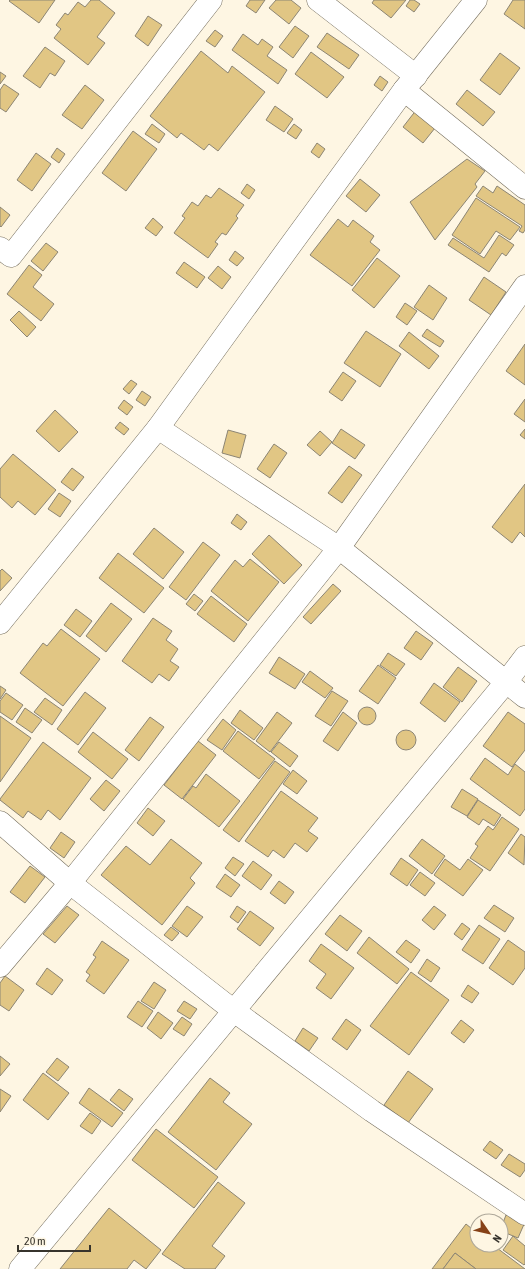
<svg xmlns="http://www.w3.org/2000/svg" width="525" height="1269" font-family="'Asap Condensed',sans-serif">
  <style>
    .building { fill: #e1c684; stroke: #8c8574 }
    .lines { fill: none; stroke-linecap: round; stroke-linejoin: round }
    .minor-casing { stroke: #756e5e; stroke-width: 23 }
    .minor { stroke: #fff; stroke-width: 22 }
  </style>
  <rect width="100%" height="100%" fill="#fef6e3"/>
  <!-- building -->
  <g class="building">
    <path d="M10,0h45l-16,23 -30,-22z"/>
    <path d="M91,0h8l16,13 -18,24 8,6 -17,22 -34,-27 7,-9 -5,-4 9,-12 3,2 10,-13 7,5z"/>
    <path d="M250,0h15l-9,13 -10,-7z"/>
    <path d="M276,0h15l10,8 -12,16 -20,-16z"/>
    <path d="M374,0h32l-15,18 -19,-15z"/>
    <path d="M410,0h4l6,4 -6,8 -8,-6z"/>
    <path d="M513,0h12v29l-21,-15z"/>
    <path d="M148,16l14,9 -14,21 -13,-10z"/>
    <path d="M295,26l14,10 -16,22 -14,-11z"/>
    <path d="M215,30l8,6 -8,11 -9,-6z"/>
    <path d="M327,33l32,22 -10,14 -32,-22z"/>
    <path d="M243,34l15,11 4,-6 11,8 -6,9 20,14 -9,14 -46,-34z"/>
    <path d="M45,47l20,14 -10,15 -5,-3 -10,15 -17,-12z"/>
    <path d="M201,51l27,22 4,-7 33,26 -47,59 -9,-7 -5,6 -23,-17 -4,5 -27,-22z"/>
    <path d="M311,52l33,25 -17,21 -32,-24z"/>
    <path d="M500,53l20,15 -20,27 -20,-15z"/>
    <path d="M0,72l6,4 -6,8z"/>
    <path d="M380,76l8,6 -6,9 -8,-6z"/>
    <path d="M4,84l15,10 -13,18 -6,-4v-18z"/>
    <path d="M85,85l19,15 -22,29 -20,-14z"/>
    <path d="M467,90l28,22 -12,14 -27,-22z"/>
    <path d="M275,106l18,13 -9,13 -18,-12z"/>
    <path d="M417,109l18,19 -12,15 -20,-16z"/>
    <path d="M152,124l13,10 -6,9 -14,-9z"/>
    <path d="M294,124l8,6 -6,9 -9,-6z"/>
    <path d="M133,131l24,18 -31,42 -24,-18z"/>
    <path d="M317,143l8,6 -6,9 -8,-6z"/>
    <path d="M57,148l8,6 -6,9 -8,-6z"/>
    <path d="M36,153l15,11 -19,27 -15,-11z"/>
    <path d="M467,159l18,12 -10,13 2,3 -42,53 -25,-38z"/>
    <path d="M360,179l20,16 -14,17 -20,-16z"/>
    <path d="M247,184l8,6 -6,9 -8,-6z"/>
    <path d="M483,186l10,7 4,-7 28,19v25l-2,3 -4,-2 3,-5 -46,-30z"/>
    <path d="M219,188l25,17 -8,11 2,2 -12,17 -4,-2 -7,9 3,2 -10,14 -34,-25 11,-15 -3,-2 10,-14 6,4 8,-11 5,3z"/>
    <path d="M476,198l44,29 -10,13 -14,-9 -16,23 -28,-19z"/>
    <path d="M0,207l10,8 -9,12 -1,-1z"/>
    <path d="M153,218l10,9 -7,9 -11,-8z"/>
    <path d="M338,219l10,8 5,-7 21,16 -4,6 10,8 -28,36 -42,-31z"/>
    <path d="M499,235l15,10 -8,11 -4,-3 -13,19 -41,-27 5,-7 31,20z"/>
    <path d="M46,243l12,9 -15,19 -12,-10z"/>
    <path d="M235,251l9,7 -7,8 -8,-6z"/>
    <path d="M377,258l23,18 -26,32 -22,-18z"/>
    <path d="M184,262l21,15 -8,11 -21,-15z"/>
    <path d="M29,265l13,10 -9,12 21,17 -13,17 -34,-27z"/>
    <path d="M218,266l13,11 -9,12 -14,-11z"/>
    <path d="M484,277l22,15 -15,23 -22,-15z"/>
    <path d="M429,285l18,13 -14,22 -19,-13z"/>
    <path d="M405,303l12,8 -10,14 -11,-8z"/>
    <path d="M19,311l17,16 -9,10 -17,-17z"/>
    <path d="M427,329l17,12 -4,6 -18,-11z"/>
    <path d="M366,331l35,23 -21,33 -36,-24z"/>
    <path d="M409,332l30,24 -10,13 -30,-23z"/>
    <path d="M525,344v41l-19,-14z"/>
    <path d="M343,372l13,9 -14,20 -13,-9z"/>
    <path d="M131,380l6,4 -8,10 -6,-5z"/>
    <path d="M142,391l9,6 -6,9 -9,-6z"/>
    <path d="M525,399v23l-11,-8z"/>
    <path d="M124,400l9,7 -6,8 -9,-7z"/>
    <path d="M55,410l23,22 -19,20 -23,-21z"/>
    <path d="M120,422l9,7 -5,6 -9,-7z"/>
    <path d="M341,429l24,16 -10,14 -23,-16z"/>
    <path d="M525,429v10l-5,-4z"/>
    <path d="M228,430l18,5 -6,23 -18,-5z"/>
    <path d="M320,431l12,11 -12,14 -13,-11z"/>
    <path d="M274,444l13,9 -17,25 -13,-9z"/>
    <path d="M13,454l43,36 -21,25 -17,-14 -6,7 -12,-11v-28z"/>
    <path d="M349,466l13,9 -20,28 -14,-10z"/>
    <path d="M72,468l12,9 -11,14 -12,-9z"/>
    <path d="M525,484v53l-5,-5 -8,11 -20,-16z"/>
    <path d="M59,493l12,8 -11,16 -12,-8z"/>
    <path d="M237,514l10,8 -6,8 -10,-7z"/>
    <path d="M154,528l30,24 -21,27 -30,-25z"/>
    <path d="M269,535l33,30 -18,19 -32,-30z"/>
    <path d="M203,542l17,13 -34,45 -17,-13z"/>
    <path d="M118,553l46,35 -20,25 -45,-35z"/>
    <path d="M250,559l29,23 -31,39 -37,-30 24,-31 8,7z"/>
    <path d="M2,569l10,9 -12,13v-20z"/>
    <path d="M333,584l8,7 -30,33 -8,-7z"/>
    <path d="M194,594l9,7 -8,10 -9,-7z"/>
    <path d="M211,596l36,28 -13,18 -37,-28z"/>
    <path d="M111,603l21,16 -26,33 -20,-16z"/>
    <path d="M76,609l16,12 -12,16 -16,-12z"/>
    <path d="M153,618l19,13 -6,9 12,9 -8,12 9,6 -10,14 -10,-7 -7,9 -30,-22z"/>
    <path d="M61,629l39,30 -37,47 -43,-33 23,-30 4,3z"/>
    <path d="M416,631l17,12 -12,17 -17,-12z"/>
    <path d="M388,653l17,11 -9,12 -16,-11z"/>
    <path d="M279,657l26,17 -10,15 -26,-16z"/>
    <path d="M378,665l18,13 -18,26 -19,-13z"/>
    <path d="M458,667l19,14 -15,21 -19,-15z"/>
    <path d="M310,671l23,17 -8,10 -23,-16z"/>
    <path d="M434,683l26,19 -15,20 -25,-19z"/>
    <path d="M0,686l6,4 -6,9z"/>
    <path d="M332,691l16,10 -17,25 -16,-10z"/>
    <path d="M85,692l21,16 -28,37 -21,-16z"/>
    <path d="M6,693l17,12 -11,15 -12,-8v-11z"/>
    <path d="M45,698l17,12 -10,15 -18,-13z"/>
    <circle cx="367" cy="716" r="9"/>
    <path d="M25,708l17,12 -10,13 -16,-11z"/>
    <path d="M240,710l23,18 -9,12 -23,-17z"/>
    <path d="M277,712l15,11 -22,29 -14,-11z"/>
    <path d="M343,712l14,11 -19,28 -15,-10z"/>
    <path d="M508,712l17,12v26l-13,17 -29,-21z"/>
    <path d="M0,716l31,22 -31,44z"/>
    <path d="M150,717l14,10 -25,34 -14,-11z"/>
    <path d="M223,719l13,11 -14,20 -15,-10z"/>
    <circle cx="406" cy="740" r="10"/>
    <path d="M238,731l37,28 -16,20 -36,-28z"/>
    <path d="M93,732l35,27 -16,20 -34,-27z"/>
    <path d="M198,741l18,14 -34,44 -18,-14z"/>
    <path d="M43,742l48,36 -31,42 -12,-10 -7,10 -13,-9 -5,7 -23,-18v-1z"/>
    <path d="M279,742l19,14 -8,11 -19,-15z"/>
    <path d="M485,758l23,17 7,-11 10,8v37l-5,7 -50,-37z"/>
    <path d="M275,761l15,11 -51,70 -16,-12z"/>
    <path d="M293,770l14,11 -10,13 -14,-10z"/>
    <path d="M206,774l34,27 -21,26 -36,-28 10,-13 3,2z"/>
    <path d="M106,780l14,11 -16,20 -14,-12z"/>
    <path d="M462,789l16,10 -11,17 -16,-9z"/>
    <path d="M281,791l37,27 -10,13 10,7 -11,14 -12,-9 -11,15 -11,-8 -5,7 -23,-16z"/>
    <path d="M478,800l23,15 -7,11 -11,-7 -4,6 -12,-8z"/>
    <path d="M148,808l17,13 -12,15 -16,-13z"/>
    <path d="M502,817l17,12 -29,42 -20,-13 8,-12 -3,-2 13,-18 5,4z"/>
    <path d="M61,832l14,10 -11,16 -14,-10z"/>
    <path d="M521,834l4,3 -1,28 -16,-12z"/>
    <path d="M171,839l31,24 -12,15 5,5 -33,42 -61,-50 25,-29 24,19z"/>
    <path d="M422,839l23,17 -13,18 -23,-18z"/>
    <path d="M233,857l11,7 -9,12 -10,-8z"/>
    <path d="M401,858l17,12 -11,16 -17,-12z"/>
    <path d="M445,859l15,11 8,-11 15,11 -20,26 -29,-21z"/>
    <path d="M253,861l19,14 -11,15 -19,-14z"/>
    <path d="M30,866l15,11 -20,26 -15,-11z"/>
    <path d="M420,872l15,11 -10,13 -15,-11z"/>
    <path d="M225,874l15,11 -9,12 -15,-10z"/>
    <path d="M279,881l15,11 -9,12 -15,-11z"/>
    <path d="M494,905l20,13 -9,14 -21,-14z"/>
    <path d="M67,906l12,9 -24,28 -12,-9z"/>
    <path d="M187,906l16,11 -16,20 -15,-11z"/>
    <path d="M237,906l9,6 -8,11 -8,-6z"/>
    <path d="M434,906l12,9 -12,15 -12,-10z"/>
    <path d="M250,911l24,17 -14,18 -23,-17z"/>
    <path d="M340,915l22,16 -15,20 -22,-17z"/>
    <path d="M462,923l8,6 -8,11 -8,-6z"/>
    <path d="M479,925l21,14 -17,25 -21,-14z"/>
    <path d="M171,927l8,6 -7,8 -8,-6z"/>
    <path d="M369,937l40,32 -12,15 -40,-31z"/>
    <path d="M406,940l14,10 -9,13 -15,-11z"/>
    <path d="M508,940l17,12v16l-12,17 -24,-17z"/>
    <path d="M102,941l27,19 -25,34 -18,-13 4,-6 -4,-3 10,-15 -3,-2z"/>
    <path d="M321,944l33,24 -23,31 -15,-11 10,-14 -17,-13z"/>
    <path d="M427,959l13,9 -9,14 -13,-9z"/>
    <path d="M47,968l16,12 -11,15 -16,-11z"/>
    <path d="M411,972l38,28 -40,55 -39,-29z"/>
    <path d="M5,976l19,14 -15,21 -9,-6v-22z"/>
    <path d="M154,982l12,8 -12,19 -13,-8z"/>
    <path d="M468,985l11,8 -7,10 -11,-7z"/>
    <path d="M138,1001l15,10 -11,16 -15,-10z"/>
    <path d="M184,1001l13,8 -7,10 -13,-8z"/>
    <path d="M158,1012l15,11 -12,16 -14,-11z"/>
    <path d="M182,1017l10,7 -8,12 -11,-7z"/>
    <path d="M346,1019l15,11 -14,20 -15,-11z"/>
    <path d="M461,1020l13,10 -10,13 -13,-10z"/>
    <path d="M303,1028l15,10 -9,13 -14,-10z"/>
    <path d="M0,1056l10,8 -10,12z"/>
    <path d="M57,1058l12,9 -11,14 -12,-9z"/>
    <path d="M408,1071l25,18 -25,34 -24,-18z"/>
    <path d="M43,1073l26,20 -21,27 -25,-20z"/>
    <path d="M210,1078l20,15 -7,9 29,22 -36,46 -48,-38z"/>
    <path d="M89,1088l34,25 -11,14 -33,-24z"/>
    <path d="M0,1089l11,7 -11,16z"/>
    <path d="M119,1089l14,10 -9,12 -14,-11z"/>
    <path d="M90,1113l11,8 -9,13 -12,-8z"/>
    <path d="M156,1129l62,48 -24,31 -62,-48z"/>
    <path d="M490,1141l13,9 -7,9 -13,-9z"/>
    <path d="M509,1154l16,10v6l-5,7 -19,-12z"/>
    <path d="M218,1182l27,21 -33,43 13,10 -10,13h-30l-23,-15z"/>
    <path d="M109,1208l52,42 -15,19 -12,-9 -7,9h-67z"/>
    <path d="M506,1215l19,7 -7,16 -17,-7v-3z"/>
    <path d="M466,1224l11,9v12h16l32,24h-49l-21,-16 -12,16h-11z"/>
    <path d="M513,1236l12,10v18l-1,1 -21,-15z"/>
    <path d="M455,1253l21,16h-33z"/>
  </g>
  <g class="lines">
    <defs>
      <g id="minor">
        <path d="M318,0l98,76"/>
        <path d="M404,90l121,98"/>
        <path d="M0,248l11,8 200,-256"/>
        <path d="M158,428l181,120 186,149"/>
        <path d="M0,623l158,-195 129,-178 117,-160 72,-90"/>
        <path d="M0,822l70,61 164,128 138,100 153,103"/>
        <path d="M0,966l70,-83 269,-335 186,-262"/>
        <path d="M20,1269l486,-587 19,-25"/>
      </g>
    </defs>
    <!-- minor casing -->
    <use href="#minor" class="minor-casing"/>
    <!-- minor -->
    <use href="#minor" class="minor"/>
  </g>
  <!-- north arrow -->
  <g transform="translate(489 1233) rotate(124)"><circle r="19" fill="#fef6e3" stroke="#aea89a"/>
  <path d="M0-3L7 15L0 10L-7 15Z" fill="#864117"/>
  <text y="-6" font-size="11" font-weight="bold" text-anchor="middle" fill="#37342d">N</text>
  </g>
  <!-- scale -->
  <path d="M18 1245v6h72v-6" fill="none" stroke="#37342d" stroke-width="2"/>
  <text x="24" y="1245" font-size="12" fill="#37342d" stroke="#fef6e3" stroke-width="3" paint-order="stroke">20 m</text>
</svg>
